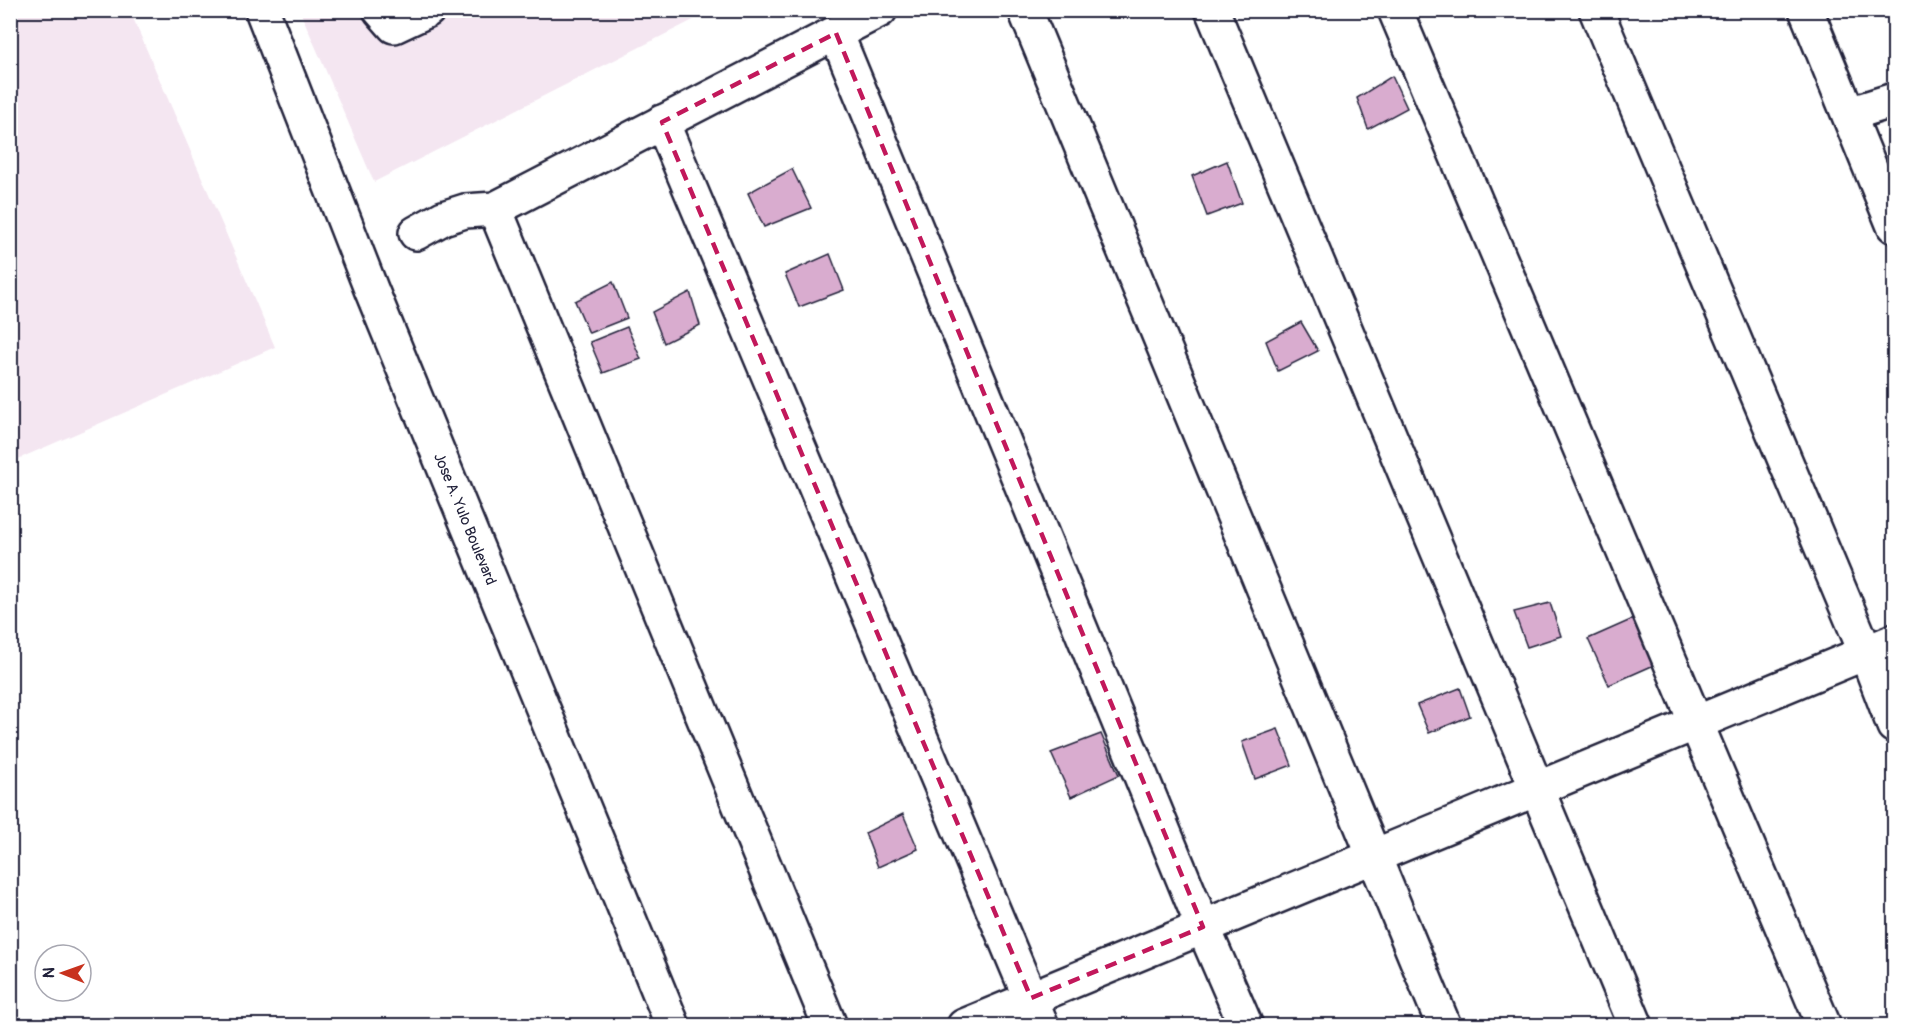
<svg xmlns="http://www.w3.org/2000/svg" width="1905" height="1036" font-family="Pangolin,sans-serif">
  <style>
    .built { fill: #f4e6f1 }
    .building { fill: #d9accf; stroke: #22223b; stroke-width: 1.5 }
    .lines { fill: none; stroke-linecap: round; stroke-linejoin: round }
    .minor-casing { stroke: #22223b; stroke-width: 38 }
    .major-casing { stroke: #22223b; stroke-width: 38 }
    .minor { stroke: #fff; stroke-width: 33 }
    .major { stroke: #fff; stroke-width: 33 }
    .marked { fill: none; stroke: #c2185b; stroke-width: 4.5; stroke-dasharray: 12 8; stroke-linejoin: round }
    .labels { text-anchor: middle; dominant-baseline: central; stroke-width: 6; stroke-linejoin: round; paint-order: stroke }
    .street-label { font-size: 15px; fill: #22223b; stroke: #fff }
  </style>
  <rect width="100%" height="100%" fill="#fff"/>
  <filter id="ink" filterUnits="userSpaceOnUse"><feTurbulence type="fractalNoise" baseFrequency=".0167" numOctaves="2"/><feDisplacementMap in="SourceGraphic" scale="12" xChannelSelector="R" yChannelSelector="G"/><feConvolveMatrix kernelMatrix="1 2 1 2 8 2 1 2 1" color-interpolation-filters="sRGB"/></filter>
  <g filter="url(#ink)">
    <!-- built -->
    <g class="built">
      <path d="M11,10l119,1 145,336 -264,115z"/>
      <path d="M300,11h411l-337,171z"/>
    </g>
    <!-- building -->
    <g class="building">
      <path d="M1392,76l15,32 -39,21 -11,-31z"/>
      <path d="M1227,161l15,42 -35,13 -15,-40z"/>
      <path d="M792,169l19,39 -47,19 -16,-34z"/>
      <path d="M830,254l14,36 -45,17 -14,-33z"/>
      <path d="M613,282l14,36 -38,15 -14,-32z"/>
      <path d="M690,292l10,33 -36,18 -12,-31z"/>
      <path d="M1301,322l17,29 -40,20 -12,-30z"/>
      <path d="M627,327l14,32 -38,14 -13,-31z"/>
      <path d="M1550,603l11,33 -34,11 -13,-35z"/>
      <path d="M1633,619l21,46 -45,20 -21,-46z"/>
      <path d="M1460,688l10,28 -41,17 -12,-28z"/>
      <path d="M1278,729l14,36 -37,14 -13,-37z"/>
      <path d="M1101,734l18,41 -48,22 -20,-44z"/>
      <path d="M903,814l15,35 -40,18 -13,-34z"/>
    </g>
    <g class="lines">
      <defs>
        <g id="minor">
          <path d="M380,10l14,16 34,-16"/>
          <path d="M1025,10l419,1016"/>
          <path d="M1212,10l424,1016"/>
          <path d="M1395,10l429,1016"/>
          <path d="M1596,10l270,643 28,73"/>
          <path d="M1806,10l88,216"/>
          <path d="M836,33l367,894 43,99"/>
          <path d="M1849,114l45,-14"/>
          <path d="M662,122l380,904"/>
          <path d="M495,209l335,817"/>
          <path d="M416,233l27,-15 22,-7 30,-2 385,-199"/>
          <path d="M964,1026l930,-385"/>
        </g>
        <g id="major">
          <path id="s1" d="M262,10l109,279 302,737"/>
        </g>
      </defs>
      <!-- minor casing -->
      <use href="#minor" class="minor-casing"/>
      <!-- major casing -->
      <use href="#major" class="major-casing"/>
      <!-- minor -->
      <use href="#minor" class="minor"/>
      <!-- major -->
      <use href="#major" class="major"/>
    </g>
  </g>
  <!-- marked area -->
  <path class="marked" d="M836,33l367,894 -172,71 -369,-876z"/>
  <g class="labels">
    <!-- street labels -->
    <g class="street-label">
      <text stroke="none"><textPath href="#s1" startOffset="548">Jose A. Yulo Boulevard</textPath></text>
    </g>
  </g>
  <!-- margin -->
  <rect width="1905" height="1036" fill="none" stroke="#fff" stroke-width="36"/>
  <rect x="18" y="18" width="1869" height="1000" fill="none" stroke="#22223b" stroke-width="2" filter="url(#ink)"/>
  <!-- north arrow -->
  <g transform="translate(63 973) rotate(271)"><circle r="28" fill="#ffffff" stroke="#a7a7b1" stroke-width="1.5"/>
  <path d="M0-4.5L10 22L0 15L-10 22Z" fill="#c8321e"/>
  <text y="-9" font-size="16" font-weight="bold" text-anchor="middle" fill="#22223b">N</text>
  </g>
</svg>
